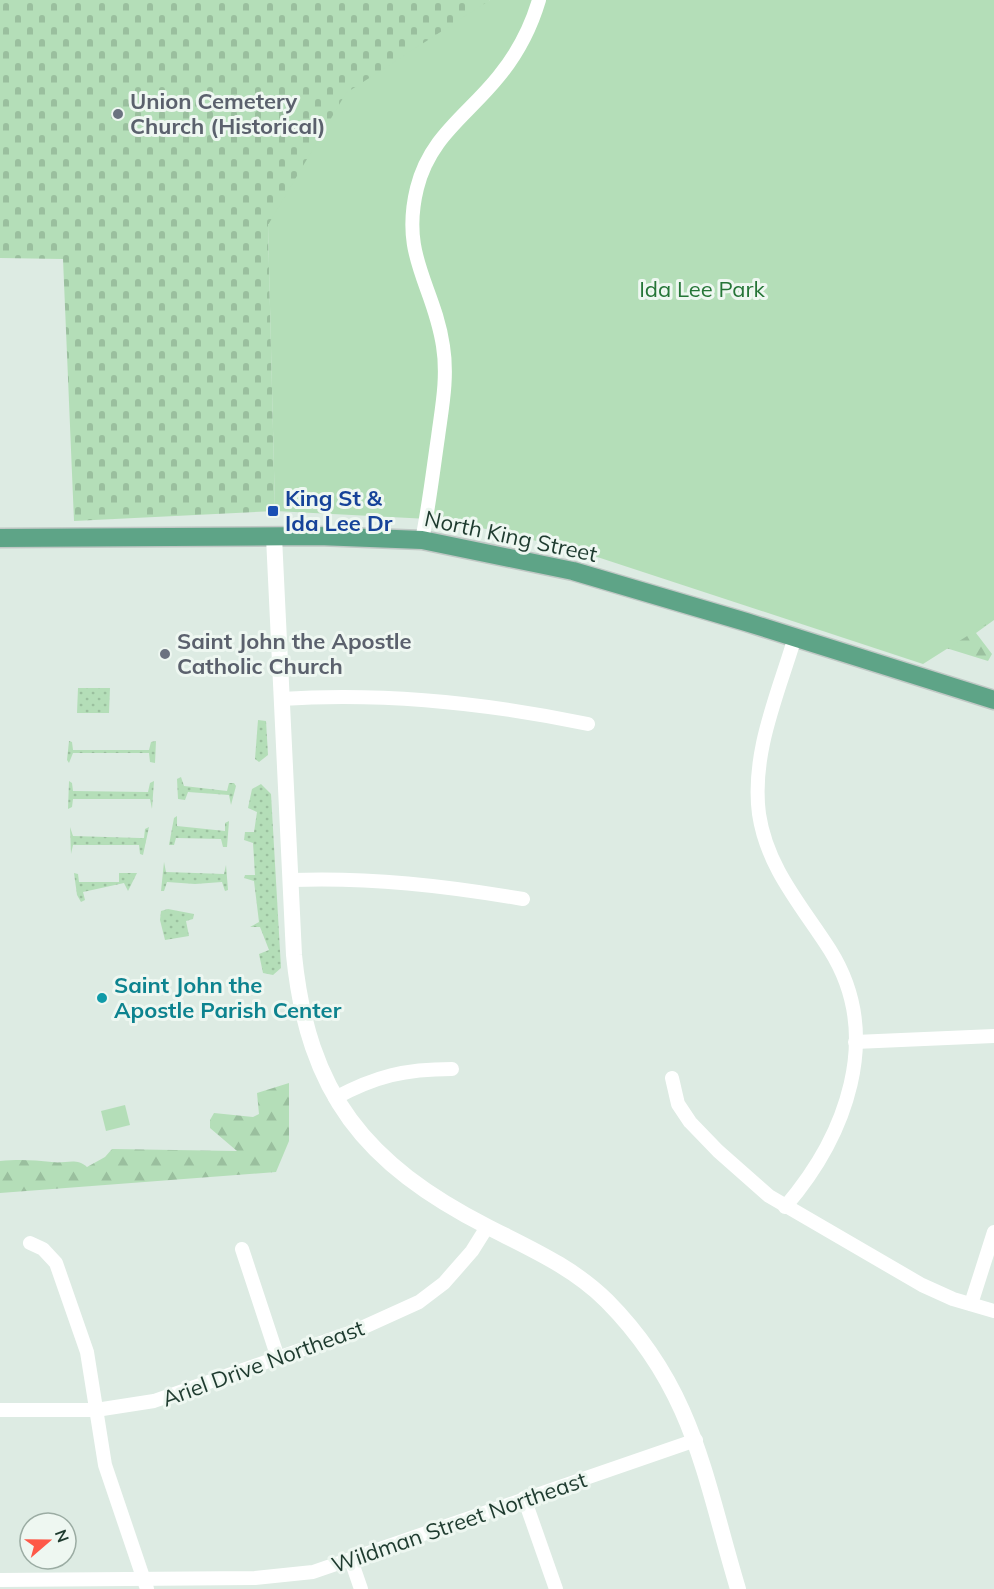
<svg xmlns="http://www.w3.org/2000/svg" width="994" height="1589" font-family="Mulish,sans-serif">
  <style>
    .grass { fill: url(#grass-dots) }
    .forest { fill: url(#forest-firs) }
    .cemetery { fill: url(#cemetery-stones) }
    .green { fill: #b4deb8 }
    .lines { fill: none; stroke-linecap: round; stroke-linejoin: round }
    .primary-casing { stroke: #c0c8c5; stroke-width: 21 }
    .minor { stroke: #fff; stroke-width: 14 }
    .tertiary { stroke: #fff; stroke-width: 16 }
    .primary { stroke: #5ea487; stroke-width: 18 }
    .worship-dot { fill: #6b7280; stroke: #eef7f1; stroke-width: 2 }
    .transit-dot { fill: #1a4fb4; stroke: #eef7f1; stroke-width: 2 }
    .culture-dot { fill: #0f9aa8; stroke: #eef7f1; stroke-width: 2 }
    .labels { text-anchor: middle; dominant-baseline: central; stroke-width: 6; stroke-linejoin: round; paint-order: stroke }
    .worship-label { font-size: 22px; font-weight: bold; fill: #5b616d; stroke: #eef7f1; text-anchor: start }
    .park-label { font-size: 22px; fill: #257537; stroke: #eef7f1 }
    .transit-label { font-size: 22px; font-weight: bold; fill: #164399; stroke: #eef7f1; text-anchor: start }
    .street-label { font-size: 22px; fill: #1e3b2f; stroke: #eef7f1 }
    .culture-label { font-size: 22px; font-weight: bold; fill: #0d838f; stroke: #eef7f1; text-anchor: start }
  </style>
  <defs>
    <pattern id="grass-dots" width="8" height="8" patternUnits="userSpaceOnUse" patternTransform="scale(1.5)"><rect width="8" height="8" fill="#b4deb8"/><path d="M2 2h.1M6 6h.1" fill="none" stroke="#9abf9e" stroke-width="1.8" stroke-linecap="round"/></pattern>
    <pattern id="forest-firs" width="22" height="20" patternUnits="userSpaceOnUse" patternTransform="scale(1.5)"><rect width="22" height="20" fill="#b4deb8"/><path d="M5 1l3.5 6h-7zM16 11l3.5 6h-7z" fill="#9abf9e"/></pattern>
    <pattern id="cemetery-stones" width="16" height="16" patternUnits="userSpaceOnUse" patternTransform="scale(1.5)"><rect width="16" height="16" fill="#b4deb8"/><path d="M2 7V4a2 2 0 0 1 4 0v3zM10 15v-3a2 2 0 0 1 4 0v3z" fill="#9abf9e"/></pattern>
  </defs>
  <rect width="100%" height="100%" fill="#ddebe3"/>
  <!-- grass -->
  <g class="grass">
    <path d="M78,688h32l-1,25h-32z"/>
    <path d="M258,720l8,1 2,34 -9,7 -4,-3z"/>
    <path d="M69,741l3,1 1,8h76l2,-8 5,-1 -1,22 -5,-1 -1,-9h-76l-4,10 -2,-3z"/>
    <path d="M181,777l3,9 43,5 2,-8h5l2,3 -5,19 -2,-10 -41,-3 -3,8 -7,-1 -1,-20z"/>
    <path d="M69,781l3,2 1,8 75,1 2,-9 4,-2 -2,28 -2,-10h-77l-1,8 -4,2z"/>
    <path d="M261,784l10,10 10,174 -8,7 -10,-2 -4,-19 10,-4 -9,-23h-10l9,-5 -5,-41 -10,-3 1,-3h10l-2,-32 -9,-3 1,-8h9l3,-20 -9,-4 4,-19z"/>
    <path d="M177,816v10l48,5v-8l4,-2 -2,26h-4l-2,-8 -45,-1 -2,7h-5l5,-27z"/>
    <path d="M70,827l3,9 67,2h4l1,-9 4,-2 -6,28 -3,-1 -1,-9h-66l-2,9z"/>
    <path d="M164,862l2,10 58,2 2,-9 2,25 -3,1 -3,-9 -27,2 -28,-2 -3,9h-3z"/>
    <path d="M74,873l4,1 1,8h40v-9h18l-9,18 -4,-8 -41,9 2,8 -4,2 -4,-7z"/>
    <path d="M168,909l26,5 -1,5 -7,2 3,15 -24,4 -5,-20 1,-9z"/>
  </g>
  <!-- forest -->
  <g class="forest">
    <path d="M994,599v21l-18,13 16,21 -4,7 -42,-13z"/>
    <path d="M289,1083v58l-13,31 -276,21v-32c19,-2 34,-1 52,1 14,2 24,-5 35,5l18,-10 7,-8 125,2 -27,-23v-8l4,-7 39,4 6,-3 -2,-21z"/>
  </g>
  <!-- cemetery -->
  <path class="cemetery" d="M0,0h490l-222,225 7,286 -201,10 -11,-262 -63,-1z"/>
  <!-- green -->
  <g class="green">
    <path d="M490,0h504v619l-71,45 -344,-113 -131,-31 -173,-9 -7,-286 78,-132z"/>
    <path d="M125,1105l5,20 -24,6 -5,-20z"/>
  </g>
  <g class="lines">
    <defs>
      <path id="primary" d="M0,538l318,-2 104,4 151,31 173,51 248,78"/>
    </defs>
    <!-- primary casing -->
    <use href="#primary" class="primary-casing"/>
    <!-- minor -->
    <g class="minor">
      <path d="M422,540c7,-34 11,-69 16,-103 4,-30 10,-60 5,-91 -9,-61 -43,-89 -26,-158 13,-52 51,-73 82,-112 18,-22 32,-49 40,-76"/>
      <path d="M281,699c104,-7 206,4 307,25"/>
      <path d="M291,880c79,-3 155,6 232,19"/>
      <path d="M855,1042l139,-6"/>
      <path d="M672,1078l6,26 12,18 28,29 51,45 153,89 31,14 41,12"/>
      <path d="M335,1098c41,-22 70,-29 117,-29"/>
      <path d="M785,1207c61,-71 99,-171 45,-257 -28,-44 -63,-82 -71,-136 -8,-61 19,-120 36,-177"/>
      <path d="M30,1243l13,6 13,14 31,89 18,113 42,124"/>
      <path d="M242,1249l36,109"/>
      <path d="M971,1304l23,-72"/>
      <path d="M0,1410h96l58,-9 201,-70 64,-29 25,-19 28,-32 15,-24"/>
      <path d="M524,1498l32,91"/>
      <path d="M351,1560l10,29"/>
      <path d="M0,1580l255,-2 58,-6 383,-132"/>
    </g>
    <!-- tertiary -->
    <path class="tertiary" d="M274,537l20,418c14,139 71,209 194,272 41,21 85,40 119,74 87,88 97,175 131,288"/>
    <!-- primary -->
    <use href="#primary" class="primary"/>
  </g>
  <!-- markers -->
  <g class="worship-dot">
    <circle cx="118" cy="114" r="6"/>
    <circle cx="165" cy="654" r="6"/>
  </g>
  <rect class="transit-dot" x="267" y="505" width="12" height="12" rx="3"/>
  <circle class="culture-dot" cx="102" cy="998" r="6"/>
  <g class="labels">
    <!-- worship labels -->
    <g class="worship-label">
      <text x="130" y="101">Union Cemetery<tspan x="130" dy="25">Church (Historical)</tspan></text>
      <text x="177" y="641">Saint John the Apostle<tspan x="177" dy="25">Catholic Church</tspan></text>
    </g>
    <!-- park labels -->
    <g class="park-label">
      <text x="702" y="289">Ida Lee Park</text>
    </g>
    <!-- transit labels -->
    <g class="transit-label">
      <text x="285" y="498">King St &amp;<tspan x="285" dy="25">Ida Lee Dr</tspan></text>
    </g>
    <!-- street labels -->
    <g class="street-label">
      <text transform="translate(511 536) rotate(12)">North King Street</text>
      <text transform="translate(263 1363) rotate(-20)">Ariel Drive Northeast</text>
      <text transform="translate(459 1522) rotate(-19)">Wildman Street Northeast</text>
    </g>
    <!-- culture labels -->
    <g class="culture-label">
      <text x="114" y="985">Saint John the<tspan x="114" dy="25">Apostle Parish Center</tspan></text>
    </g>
  </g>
  <!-- north arrow -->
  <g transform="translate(48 1541) rotate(70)"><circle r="28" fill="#eef7f1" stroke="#9baca3" stroke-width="1.5"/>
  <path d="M0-4.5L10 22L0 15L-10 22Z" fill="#fe5848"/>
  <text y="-9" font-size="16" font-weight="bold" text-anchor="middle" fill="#1e3b2f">N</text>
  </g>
</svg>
